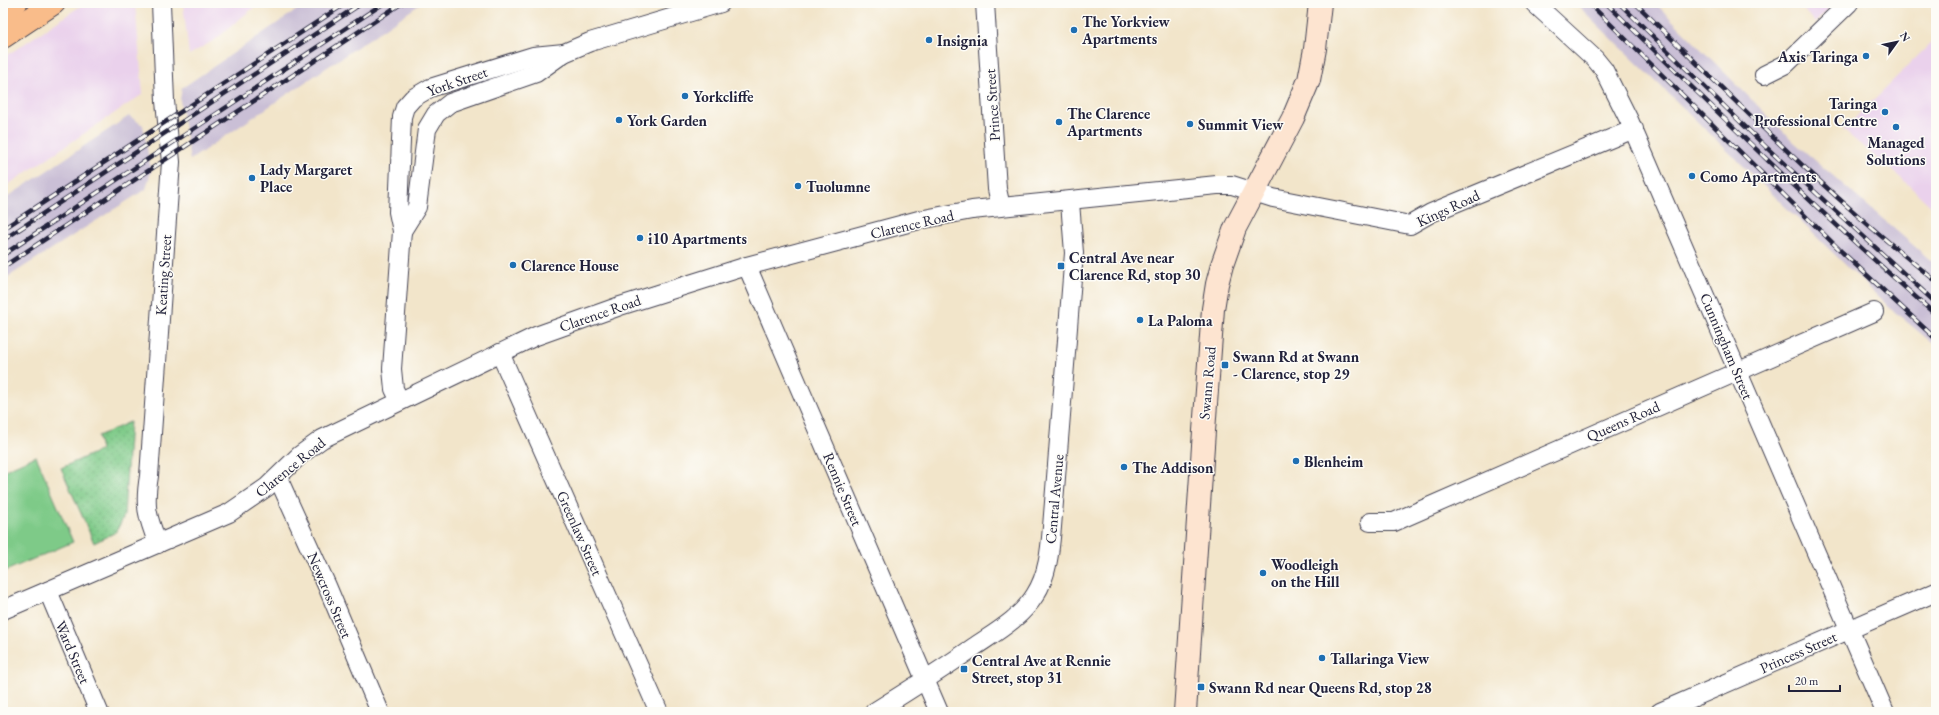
<svg xmlns="http://www.w3.org/2000/svg" width="1939" height="715" font-family="'EB Garamond',serif">
  <style>
    .built { fill: #ead1ec }
    .railway { fill: #cabfd6 }
    .grass { fill: url(#grass-dots); stroke: #507662 }
    .garden { fill: #7eca88; stroke: #507662 }
    .lines { fill: none; stroke-linecap: round; stroke-linejoin: round }
    .street-casing { stroke: #413f50; stroke-width: 20 }
    .secondary-casing { stroke: #413f50; stroke-width: 24 }
    .primary-casing { stroke: #413f50; stroke-width: 24 }
    .street { stroke: #fff; stroke-width: 18 }
    .secondary { stroke: #fde4d0; stroke-width: 22 }
    .primary { stroke: #f9bc8a; stroke-width: 22 }
    .rail-casing { stroke: #22223b; stroke-width: 4.5 }
    .rail { stroke: #fdfcf7; stroke-width: 3; stroke-dasharray: 9; stroke-linecap: butt }
    .poi-dot { fill: #1f6fb2; stroke: #fdfcf7; stroke-width: 1.5 }
    .labels { text-anchor: middle; dominant-baseline: central; stroke-width: 3; stroke-linejoin: round; paint-order: stroke }
    .poi-label { font-size: 15px; font-weight: bold; fill: #22223b; stroke: #fdfcf7; text-anchor: start }
    .street-label { font-size: 15px; fill: #22223b; stroke: #fdfcf7 }
  </style>
  <defs>
    <pattern id="grass-dots" width="8" height="8" patternUnits="userSpaceOnUse"><rect width="8" height="8" fill="#7eca88"/><path d="M2 2h.1M6 6h.1" fill="none" stroke="#6dad76" stroke-width="1.8" stroke-linecap="round"/></pattern>
  </defs>
  <rect width="100%" height="100%" fill="#fdfcf7"/>
  <filter id="ink" filterUnits="userSpaceOnUse"><feTurbulence type="fractalNoise" baseFrequency=".025" numOctaves="2"/><feDisplacementMap in="SourceGraphic" scale="8" xChannelSelector="R" yChannelSelector="G"/><feConvolveMatrix kernelMatrix="1 2 1 2 8 2 1 2 1" color-interpolation-filters="sRGB"/></filter>
  <filter id="wash" filterUnits="userSpaceOnUse"><feTurbulence type="fractalNoise" baseFrequency=".012" numOctaves="4" result="noise"/><feDisplacementMap in="SourceGraphic" scale="16" xChannelSelector="R" yChannelSelector="G"/><feGaussianBlur stdDeviation="0.9" result="paint"/><feColorMatrix in="noise" values="0 0 0 0 0 0 0 0 0 0 0 0 0 0 0 0 0 1.4 0 .05"/><feComposite in="paint" operator="in"/></filter>
  <g filter="url(#wash)">
    <rect width="100%" height="100%" fill="#f2e5ca"/>
    <!-- built -->
    <g class="built">
      <path d="M85,3h50l8,91 -140,94v-130z"/>
      <path d="M183,3h76l-43,36 -27,16z"/>
      <path d="M1798,3h36l-19,20z"/>
      <path d="M1936,38v173l-34,-32 -59,-49z"/>
    </g>
    <!-- railway -->
    <g class="railway">
      <path d="M307,3h115l-232,157 -10,-60 2,-12z"/>
      <path d="M1575,3h80l139,139 142,123v81l-46,-38z"/>
      <path d="M129,116l14,9 8,46 -5,18 -143,91v-80z"/>
    </g>
    <!-- grass -->
    <path class="grass" d="M130,422l-6,94 -8,16 -22,11 -33,-75 40,-18 -3,-14z"/>
    <!-- garden -->
    <path class="garden" d="M36,456l37,86 -70,30v-101z"/>
  </g>
  <g filter="url(#ink)">
    <g class="lines">
      <defs>
        <g id="street">
          <path d="M985,3l12,186 4,18"/>
          <path d="M1534,3l61,56 9,11 25,50 256,592"/>
          <path d="M1764,75l22,-11 63,-61"/>
          <path d="M402,231l15,-24 10,-78 9,-15 14,-11 86,-30 28,-20 26,-11 131,-39"/>
          <path d="M747,266l192,446"/>
          <path d="M500,353l159,359"/>
          <path d="M400,401l-6,-12 -2,-20 10,-138 -4,-19 4,-95 3,-10 8,-9 17,-10 103,-32 31,-3"/>
          <path d="M278,478l49,108 53,126"/>
          <path d="M1370,522h24l480,-210"/>
          <path d="M158,544c-11,-28 -14,-38 -9,-68l22,-314 -6,-61 -4,-98"/>
          <path d="M48,591l51,121"/>
          <path d="M3,610l226,-97 38,-26 33,-32 22,-16 214,-103 84,-30 127,-40 172,-46 53,-10 245,-25h15l41,13 137,27 21,-12 203,-84"/>
          <path d="M874,712c34,-21 67,-42 100,-65 22,-15 47,-29 61,-52 13,-20 15,-45 17,-68l22,-274 -4,-51"/>
          <path d="M1660,712l276,-120"/>
        </g>
        <path id="secondary" d="M1185,712l19,-281 9,-122 4,-25 5,-19 13,-37 58,-110 16,-38 6,-31 5,-46"/>
        <g id="primary">
          <path d="M3,12l13,-9"/>
          <path d="M3,37l51,-34"/>
        </g>
      </defs>
      <!-- street casing -->
      <use href="#street" class="street-casing"/>
      <!-- secondary casing -->
      <use href="#secondary" class="secondary-casing"/>
      <!-- primary casing -->
      <use href="#primary" class="primary-casing"/>
      <!-- street -->
      <use href="#street" class="street"/>
      <!-- secondary -->
      <use href="#secondary" class="secondary"/>
      <!-- primary -->
      <use href="#primary" class="primary"/>
      <defs>
        <g id="rail">
          <path d="M1589,3l253,249 94,87"/>
          <path d="M1606,3c108,106 216,212 330,312"/>
          <path d="M1619,3l148,145 169,155"/>
          <path d="M1635,3c98,95 194,194 301,278"/>
          <path d="M3,229l343,-226"/>
          <path d="M3,240l359,-237"/>
          <path d="M3,255l381,-252"/>
          <path d="M3,267l399,-264"/>
        </g>
      </defs>
      <!-- rail casing -->
      <use href="#rail" class="rail-casing"/>
      <!-- rail -->
      <use href="#rail" class="rail"/>
    </g>
  </g>
  <!-- markers -->
  <g class="poi-dot">
    <circle cx="1074" cy="30" r="4"/>
    <circle cx="929" cy="40" r="4"/>
    <circle cx="1866" cy="56" r="4"/>
    <circle cx="685" cy="96" r="4"/>
    <circle cx="1885" cy="112" r="4"/>
    <circle cx="619" cy="120" r="4"/>
    <circle cx="1059" cy="122" r="4"/>
    <circle cx="1190" cy="124" r="4"/>
    <circle cx="1896" cy="127" r="4"/>
    <circle cx="1692" cy="176" r="4"/>
    <circle cx="252" cy="178" r="4"/>
    <circle cx="798" cy="186" r="4"/>
    <circle cx="640" cy="238" r="4"/>
    <circle cx="513" cy="265" r="4"/>
    <rect x="1057" y="262" width="8" height="8" rx="2"/>
    <circle cx="1140" cy="320" r="4"/>
    <rect x="1221" y="361" width="8" height="8" rx="2"/>
    <circle cx="1296" cy="461" r="4"/>
    <circle cx="1124" cy="467" r="4"/>
    <circle cx="1263" cy="573" r="4"/>
    <circle cx="1322" cy="658" r="4"/>
    <rect x="960" y="665" width="8" height="8" rx="2"/>
    <rect x="1197" y="683" width="8" height="8" rx="2"/>
  </g>
  <g class="labels">
    <!-- poi labels -->
    <g class="poi-label">
      <text x="1082" y="21">The Yorkview<tspan x="1082" dy="17">Apartments</tspan></text>
      <text x="937" y="40">Insignia</text>
      <text x="1858" y="56" text-anchor="end">Axis Taringa</text>
      <text x="693" y="96">Yorkcliffe</text>
      <text x="1877" y="103" text-anchor="end">Taringa<tspan x="1877" dy="17">Professional Centre</tspan></text>
      <text x="1067" y="113">The Clarence<tspan x="1067" dy="17">Apartments</tspan></text>
      <text x="627" y="120">York Garden</text>
      <text x="1198" y="124">Summit View</text>
      <text x="1896" y="142" text-anchor="middle">Managed<tspan x="1896" dy="17">Solutions</tspan></text>
      <text x="260" y="169">Lady Margaret<tspan x="260" dy="17">Place</tspan></text>
      <text x="1700" y="176">Como Apartments</text>
      <text x="806" y="186">Tuolumne</text>
      <text x="648" y="238">i10 Apartments</text>
      <text x="1069" y="257">Central Ave near<tspan x="1069" dy="17">Clarence Rd, stop 30</tspan></text>
      <text x="521" y="265">Clarence House</text>
      <text x="1148" y="320">La Paloma</text>
      <text x="1233" y="356">Swann Rd at Swann<tspan x="1233" dy="17">- Clarence, stop 29</tspan></text>
      <text x="1304" y="461">Blenheim</text>
      <text x="1132" y="467">The Addison</text>
      <text x="1271" y="564">Woodleigh<tspan x="1271" dy="17">on the Hill</tspan></text>
      <text x="1330" y="658">Tallaringa View</text>
      <text x="972" y="660">Central Ave at Rennie<tspan x="972" dy="17">Street, stop 31</tspan></text>
      <text x="1209" y="687">Swann Rd near Queens Rd, stop 28</text>
    </g>
    <!-- street labels -->
    <g class="street-label">
      <text transform="translate(457 81) rotate(-19)">York Street</text>
      <text transform="translate(992 105) rotate(-94)">Prince Street</text>
      <text transform="translate(1448 208) rotate(-25)">Kings Road</text>
      <text transform="translate(912 224) rotate(-13)">Clarence Road</text>
      <text transform="translate(163 275) rotate(-86)">Keating Street</text>
      <text transform="translate(600 313) rotate(-19)">Clarence Road</text>
      <text transform="translate(1727 346) rotate(67)">Cunningham Street</text>
      <text transform="translate(1207 383) rotate(-85)">Swann Road</text>
      <text transform="translate(1623 421) rotate(-24)">Queens Road</text>
      <text transform="translate(290 467) rotate(-39)">Clarence Road</text>
      <text transform="translate(843 489) rotate(67)">Rennie Street</text>
      <text transform="translate(1054 499) rotate(-85)">Central Avenue</text>
      <text transform="translate(580 533) rotate(66)">Greenlaw Street</text>
      <text transform="translate(330 595) rotate(67)">Newcross Street</text>
      <text transform="translate(73 652) rotate(67)">Ward Street</text>
      <text transform="translate(1798 652) rotate(-24)">Princess Street</text>
    </g>
  </g>
  <!-- margin -->
  <rect width="1939" height="715" fill="none" stroke="#fdfcf7" stroke-width="16"/>
  <!-- north arrow -->
  <g transform="translate(1897 42) rotate(57)" stroke="#fdfcf7" stroke-width="3" paint-order="stroke">
  <path d="M0-3L7 15L0 10L-7 15Z" fill="#22223b"/>
  <text y="-6" font-size="11" font-weight="bold" text-anchor="middle" fill="#22223b">N</text>
  </g>
  <!-- scale -->
  <path d="M1789 685v6h51v-6" fill="none" stroke="#22223b" stroke-width="2"/>
  <text x="1795" y="685" font-size="12" fill="#22223b" stroke="#fdfcf7" stroke-width="3" paint-order="stroke">20 m</text>
</svg>
